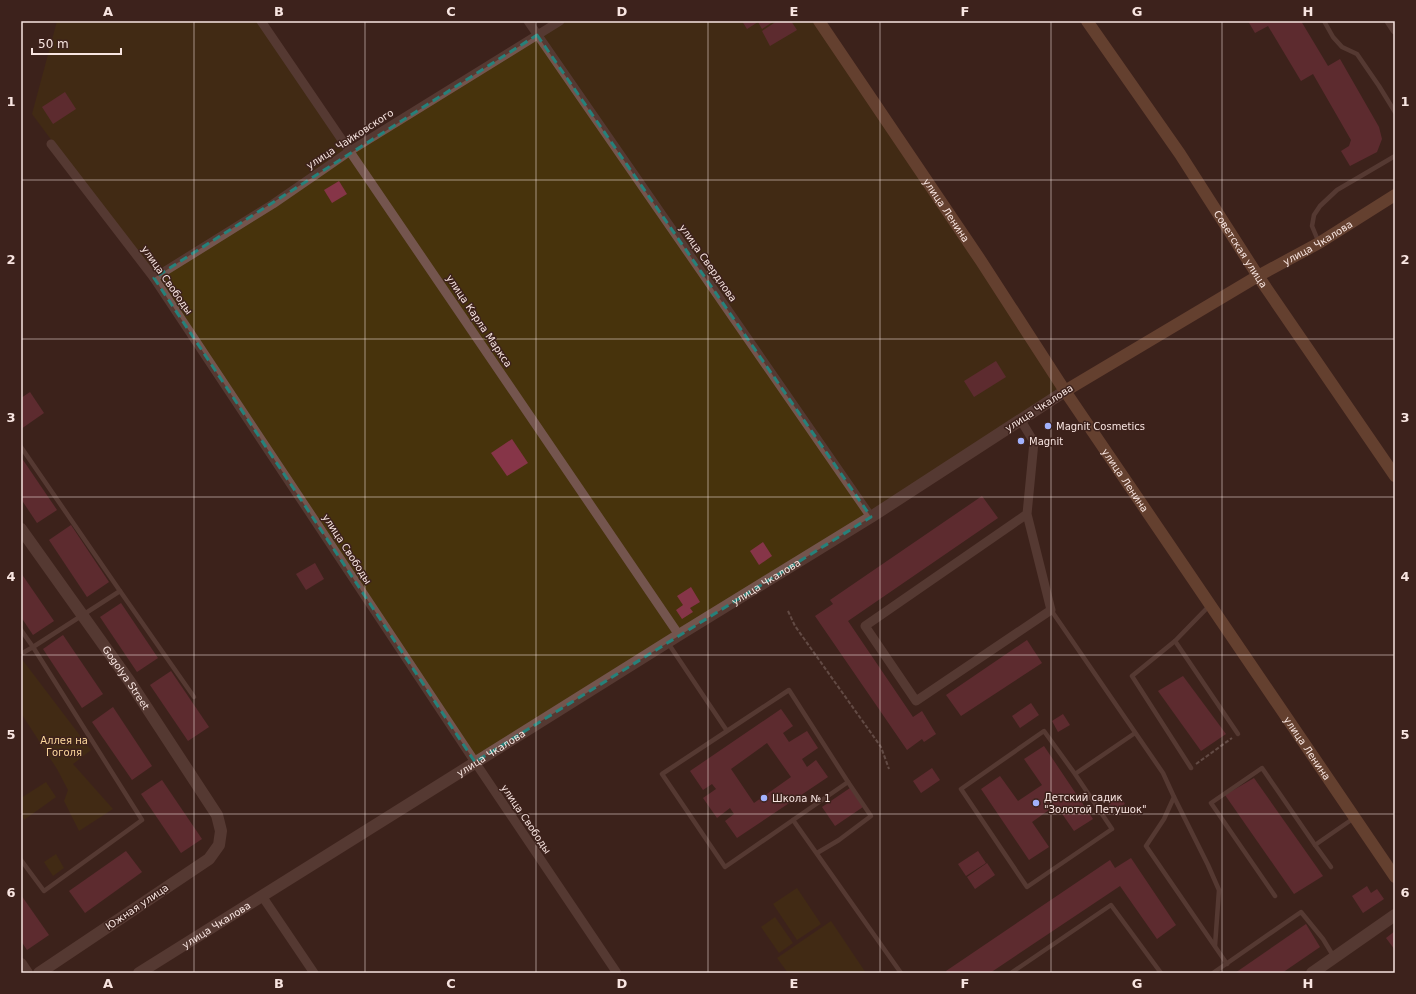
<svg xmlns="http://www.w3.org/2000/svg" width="1416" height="994" font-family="'DejaVu Sans',sans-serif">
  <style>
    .green { fill: #47330c }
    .building { fill: #863548; fill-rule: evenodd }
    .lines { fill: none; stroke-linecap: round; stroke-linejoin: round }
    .path { stroke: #917a75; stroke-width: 2; stroke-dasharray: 4 2; stroke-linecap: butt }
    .service { stroke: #74554e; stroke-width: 4.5 }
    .minor { stroke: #74554e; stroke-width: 9 }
    .tertiary { stroke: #74554e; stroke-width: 12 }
    .secondary { stroke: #966448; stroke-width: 12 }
    .marked { fill: none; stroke: #26817a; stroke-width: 3; stroke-dasharray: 8 5; stroke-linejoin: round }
    .grid { fill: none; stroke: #f8e5e1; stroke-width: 1; stroke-opacity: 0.55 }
    .poi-dot { fill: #a2b2fd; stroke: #3d221c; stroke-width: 1.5 }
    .labels { text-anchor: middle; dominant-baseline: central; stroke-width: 3; stroke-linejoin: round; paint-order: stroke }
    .street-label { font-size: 10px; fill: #f8e5e1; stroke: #3d221c }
    .poi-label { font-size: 10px; fill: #f8e5e1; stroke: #3d221c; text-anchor: start }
    .park-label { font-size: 10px; fill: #fdd89d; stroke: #3d221c }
    .neatline { fill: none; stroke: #f8e5e1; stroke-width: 1.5 }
    .grid-label { font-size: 13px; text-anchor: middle; font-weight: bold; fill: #f8e5e1 }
  </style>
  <rect width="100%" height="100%" fill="#3d221c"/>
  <!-- green -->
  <g class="green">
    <path d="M57,21h204l90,130 209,-130h258l247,370 -590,371 -321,-484 -122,-164z"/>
    <path d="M21,658l70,92 -18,14 40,45 -34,22 -15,-30 4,-11 -11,-21 -36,-56z"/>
    <path d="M46,782l10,15 -32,23 -3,-6v-16z"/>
    <path d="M56,854l8,14 -11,8 -9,-14z"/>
    <path d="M797,888l24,36 -24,16 -24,-36z"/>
    <path d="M775,917l18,26 -14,10 -18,-26z"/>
    <path d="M831,921l35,52h-78l-11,-15z"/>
  </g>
  <!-- building -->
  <g class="building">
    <path d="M742,21h32l-12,8 -4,-7 -11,7z"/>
    <path d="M777,21h14l6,9 -27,16 -8,-15z"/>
    <path d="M1248,21h53l27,45 12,-7 39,68 3,12 -5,13 -27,14 -9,-15 8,-5 2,-6 -38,-66 -12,7 -33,-55 -13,7z"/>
    <path d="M65,92l11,17 -23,15 -11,-17z"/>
    <path d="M339,181l8,13 -15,9 -8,-13z"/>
    <path d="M996,361l10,16 -32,20 -10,-16z"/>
    <path d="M30,392l14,21 -23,16v-31z"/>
    <path d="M512,439l16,24 -21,13 -16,-23z"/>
    <path d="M21,457l36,53 -20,13 -16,-24z"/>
    <path d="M982,496l16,22 -150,103 65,96 9,-6 14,23 -12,8 -2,-3 -15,11 -92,-134 18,-12 -3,-4z"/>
    <path d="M71,525l38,57 -22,15 -38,-57z"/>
    <path d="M763,542l9,14 -13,9 -9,-14z"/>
    <path d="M315,563l9,16 -18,11 -10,-16z"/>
    <path d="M21,573l33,48 -21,14 -12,-18z"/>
    <path d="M691,587l9,15 -10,6 3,4 -11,7 -6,-9 7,-5 -6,-9z"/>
    <path d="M121,603l37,55 -21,14 -37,-55z"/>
    <path d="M63,635l40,59 -21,14 -39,-59z"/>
    <path d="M1027,640l15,23 -81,53 -15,-21z"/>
    <path d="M171,671l38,56 -21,14 -38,-56z"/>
    <path d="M1183,676l43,58 -25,17 -43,-60z"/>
    <path d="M1031,703l8,12 -19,13 -8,-12z"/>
    <path d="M113,707l39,59 -20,14 -40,-58z"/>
    <path d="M781,709l12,17 -10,7 6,9 18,-11 11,17 -16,11 5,8 9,-7 12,17 -91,61 -12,-17 9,-7 -4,-6 -13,10 -14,-20 13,-9 -4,-5 -9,6 -13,-19zM767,743l24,34 -37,26 -23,-34z"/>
    <path d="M1063,714l7,11 -12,7 -6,-11z"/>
    <path d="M1044,746l49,73 -19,12 -18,-26 -24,17 17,25 -20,13 -48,-71 19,-13 18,25 24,-16 -18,-26z"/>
    <path d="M932,768l8,12 -19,13 -8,-12z"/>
    <path d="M1254,778l69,98 -29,18 -69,-99z"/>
    <path d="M162,780l40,59 -21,14 -40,-59z"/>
    <path d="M850,788l13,19 -28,19 -13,-19z"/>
    <path d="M1118,793l7,11 -12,7 -7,-11z"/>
    <path d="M126,851l16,21 -57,41 -16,-22z"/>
    <path d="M978,851l8,12 -20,13 -8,-12z"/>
    <path d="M1131,858l45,67 -19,14 -37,-53 -130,87h-43l-1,-2 164,-111 5,8z"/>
    <path d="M987,863l8,12 -20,14 -8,-12z"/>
    <path d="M1367,886l4,7 6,-4 7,10 -21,14 -11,-17z"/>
    <path d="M21,895l28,40 -22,15 -6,-9z"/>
    <path d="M1306,924l14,23 -38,26h-47z"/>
    <path d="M1395,931v19l-9,-12z"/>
  </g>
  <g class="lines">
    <!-- path -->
    <g class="path">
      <path d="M788,611l7,15 86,121 8,22"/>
      <path d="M1196,764l36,-26"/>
    </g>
    <!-- service -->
    <g class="service">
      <path d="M1324,21l9,16 9,10 15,7 22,32 16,26"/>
      <path d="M1319,243l-7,-17 2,-11 6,-9 17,-16 58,-34"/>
      <path d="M21,447l99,144"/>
      <path d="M1051,610l112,163 11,24 -10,22 -18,27 81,118"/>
      <path d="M21,630l12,17 87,-56 74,106"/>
      <path d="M1175,641l63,93"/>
      <path d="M668,643l59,88 62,-41 59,92 -123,85 -63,-93 65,-43"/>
      <path d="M21,654l12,-7 109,173 -98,71 -23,-31"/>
      <path d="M1191,768l-59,-92 43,-35 35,-36"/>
      <path d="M1075,774l37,55 -85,58 -66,-98 83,-58 31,43 60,-41"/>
      <path d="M1174,797l34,68 11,25 -4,56"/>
      <path d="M793,820l108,153"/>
      <path d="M817,853l22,-13 32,-24 -23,-34"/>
      <path d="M1331,867l-16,-22 39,-27"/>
      <path d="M1275,896l-64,-93 51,-35 53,77"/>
      <path d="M1011,973l100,-68 50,68"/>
      <path d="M1213,973l88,-61 22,27 11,18"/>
    </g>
    <!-- minor -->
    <g class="minor">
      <path d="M261,21l418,614"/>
      <path d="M528,21l343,496"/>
      <path d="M1389,21l6,9"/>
      <path d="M51,144l103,134 321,484 142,211"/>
      <path d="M154,278l119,-74 77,-53 210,-130"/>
      <path d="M1020,419l14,23 -7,72 -162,112 51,75 135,-91 -24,-96"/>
      <path d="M262,896l52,77"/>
    </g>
    <!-- tertiary -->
    <g class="tertiary">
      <path id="s1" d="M21,529l109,153 87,133 4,16 -2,14 -10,14 -170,114"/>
      <path d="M21,964l6,9"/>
      <path id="s2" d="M139,973l540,-338 192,-118 194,-126"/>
      <path d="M1312,973l83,-58"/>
    </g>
    <!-- secondary -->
    <g class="secondary">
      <path id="s3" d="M819,21l162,240 84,130 330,486"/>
      <path id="s4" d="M1087,21l93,133 78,122 137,200"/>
      <path id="s5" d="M1065,391l193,-115 61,-33 76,-48"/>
    </g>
  </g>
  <!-- marked area -->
  <path d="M0 0H1416V994H0ZM537,35l334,482 -396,245 -321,-484z" fill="#3d221c" fill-opacity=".55" fill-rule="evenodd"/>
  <path class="marked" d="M537,35l334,482 -396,245 -321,-484z"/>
  <!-- grid -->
  <path class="grid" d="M194,21v952M365,21v952M536,21v952M708,21v952M880,21v952M1051,21v952M1222,21v952M21,180h1374M21,339h1374M21,497h1374M21,655h1374M21,814h1374"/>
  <!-- markers -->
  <g class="poi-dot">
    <circle cx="1048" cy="426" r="4"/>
    <circle cx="1021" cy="441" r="4"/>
    <circle cx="764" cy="798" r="4"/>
    <circle cx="1036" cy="803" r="4"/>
  </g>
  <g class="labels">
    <!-- street labels -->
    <g class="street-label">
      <text transform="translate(350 139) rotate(-33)">улица Чайковского</text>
      <text stroke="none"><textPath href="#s3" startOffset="228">улица Ленина</textPath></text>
      <text stroke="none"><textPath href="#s5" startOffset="293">улица Чкалова</textPath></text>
      <text stroke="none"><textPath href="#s4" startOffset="275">Советская улица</textPath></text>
      <text transform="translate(708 263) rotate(55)">улица Свердлова</text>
      <text transform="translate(167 280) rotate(55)">улица Свободы</text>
      <text transform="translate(479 321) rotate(56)">улица Карла Маркса</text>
      <text transform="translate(1039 408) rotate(-33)">улица Чкалова</text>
      <text stroke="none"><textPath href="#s3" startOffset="552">улица Ленина</textPath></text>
      <text transform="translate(347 549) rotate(57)">улица Свободы</text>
      <text stroke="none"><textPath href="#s2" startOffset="739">улица Чкалова</textPath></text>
      <text stroke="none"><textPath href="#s1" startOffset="182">Gogolya Street</textPath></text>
      <text stroke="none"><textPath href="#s3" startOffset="876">улица Ленина</textPath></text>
      <text stroke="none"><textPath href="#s2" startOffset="415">улица Чкалова</textPath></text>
      <text transform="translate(526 819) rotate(56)">улица Свободы</text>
      <text transform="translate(137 907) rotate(-34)">Южная улица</text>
      <text stroke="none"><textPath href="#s2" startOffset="91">улица Чкалова</textPath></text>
    </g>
    <!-- poi labels -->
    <g class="poi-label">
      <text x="1056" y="426">Magnit Cosmetics</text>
      <text x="1029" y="441">Magnit</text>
      <text x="1044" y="797">Детский садик<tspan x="1044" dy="12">"Золотой Петушок"</tspan></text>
      <text x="772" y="798">Школа № 1</text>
    </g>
    <!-- park labels -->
    <g class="park-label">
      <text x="64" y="740">Аллея на<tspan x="64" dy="12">Гоголя</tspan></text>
    </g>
  </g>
  <!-- border -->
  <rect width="1416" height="994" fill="none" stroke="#3d221c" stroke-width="44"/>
  <!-- scale -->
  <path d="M32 48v6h89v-6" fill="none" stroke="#f8e5e1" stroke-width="2"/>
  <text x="38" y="48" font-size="12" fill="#f8e5e1" stroke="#3d221c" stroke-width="3" paint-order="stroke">50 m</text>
  <rect x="22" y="22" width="1372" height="950" class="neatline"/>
  <g class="grid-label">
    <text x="108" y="16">A</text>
    <text x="279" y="16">B</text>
    <text x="451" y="16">C</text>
    <text x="622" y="16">D</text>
    <text x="794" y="16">E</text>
    <text x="965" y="16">F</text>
    <text x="1137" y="16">G</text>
    <text x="1308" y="16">H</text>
    <text x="11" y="106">1</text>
    <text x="1405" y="106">1</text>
    <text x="11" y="264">2</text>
    <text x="1405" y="264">2</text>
    <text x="11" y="422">3</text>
    <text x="1405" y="422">3</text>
    <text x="11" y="581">4</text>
    <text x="1405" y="581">4</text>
    <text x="11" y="739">5</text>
    <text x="1405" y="739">5</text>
    <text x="11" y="897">6</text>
    <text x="1405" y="897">6</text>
    <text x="108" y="988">A</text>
    <text x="279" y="988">B</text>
    <text x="451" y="988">C</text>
    <text x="622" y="988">D</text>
    <text x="794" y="988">E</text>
    <text x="965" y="988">F</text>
    <text x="1137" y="988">G</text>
    <text x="1308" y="988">H</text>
  </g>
</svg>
